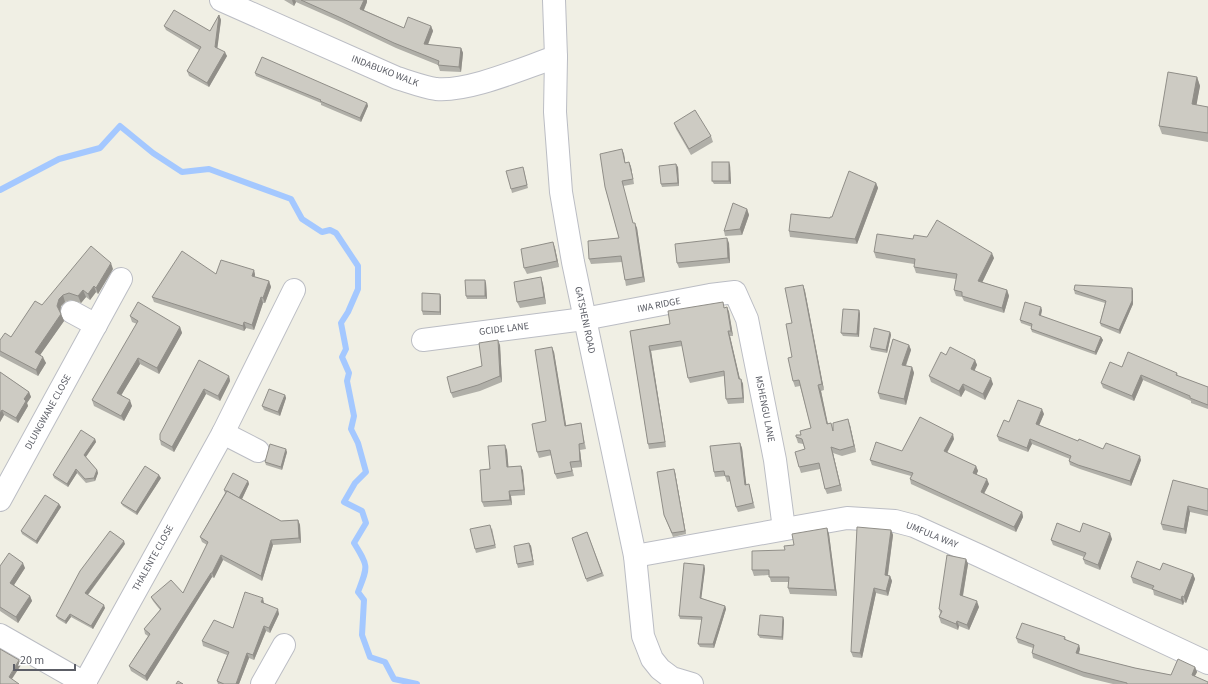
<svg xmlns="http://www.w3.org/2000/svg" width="1208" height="684" font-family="'Source Sans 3',sans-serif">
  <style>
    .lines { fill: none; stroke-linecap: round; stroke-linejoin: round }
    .stream { stroke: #a4c8ff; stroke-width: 6 }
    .minor-casing { stroke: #bbbdc4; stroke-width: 24 }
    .minor { stroke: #fff; stroke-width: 22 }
    .wall { fill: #b0afa8 }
    .shaded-wall { fill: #908e88 }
    .building { fill: #cdcbc3; stroke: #908e88 }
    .labels { text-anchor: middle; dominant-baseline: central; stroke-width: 3; stroke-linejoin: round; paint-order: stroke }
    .street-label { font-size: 10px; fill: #5c5e66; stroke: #fff }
  </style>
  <rect width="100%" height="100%" fill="#f0efe4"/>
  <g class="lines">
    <!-- stream -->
    <path class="stream" d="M0,190l59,-31 41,-11 20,-22 33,27 29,19 27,-3 82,30 11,20 20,13 8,-2 6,3 22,33v23l-10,23 -7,11 5,26 -4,8 7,16 -2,8 7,35 -3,13 7,14 8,29 -11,11 -11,19 18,9 4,12 -12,20c15,24 14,23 4,49l6,8 -2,35 8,22 15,5 9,17 23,5"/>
    <defs>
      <g id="minor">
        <path d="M221,0l176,78c13,4 26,9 39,11 33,3 87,-21 120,-32"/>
        <path d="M554,0l2,57 -1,55 6,80 12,70 62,294 8,80 9,23 8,10 12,9 20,6"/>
        <path d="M72,312l24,13"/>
        <path d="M423,340l161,-21 126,-24 25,-3 12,27 28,141 9,69"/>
        <path d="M223,433l35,18"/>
        <path d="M0,500l121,-221"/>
        <path d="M635,556l212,-38 48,3 19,5 66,30 228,107"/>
        <path d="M0,635l86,49"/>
        <path d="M84,684l139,-251 71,-143"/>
        <path d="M262,684l22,-39"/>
      </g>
    </defs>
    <!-- minor casing -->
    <use href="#minor" class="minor-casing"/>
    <!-- minor -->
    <use href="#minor" class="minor"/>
  </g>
  <!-- wall -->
  <g class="wall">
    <path d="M284,0h83v2l-3,8 40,18 27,-2 2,5 -5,14 33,3 2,5 -2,19 -21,-1 -2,-6 -42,-17 -55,-26 -45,-20 -2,4z"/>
    <path d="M219,15l2,5 -4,28 10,8 -18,31 -20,-11 -2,-5 12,-21 -33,-20 -2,-4 46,5z"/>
    <path d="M255,73l112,30 1,3 -7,16 -40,-17v-2l-65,-27z"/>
    <path d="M1197,77l3,9 -4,19 12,2v35l-46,-8 -3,-8z"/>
    <path d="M674,123l37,13 2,6 -22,13 -15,-26z"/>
    <path d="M624,154l1,9 4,-1 2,5 3,17 -11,2 10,37 4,5 8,54 -19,4 -4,-24 -31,2 -2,-5 30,-21 -14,-51z"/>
    <path d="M730,165l1,19h-17l-2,-3z"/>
    <path d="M678,167l1,19 -17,1 -1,-3z"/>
    <path d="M524,170l4,18 -16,5 -1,-4z"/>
    <path d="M876,183l2,5 -21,56 -67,-7 -1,-6 41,-13z"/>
    <path d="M747,209l2,6 -7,20 -17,1 -1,-5z"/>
    <path d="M729,243l1,20 -51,5 -2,-5z"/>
    <path d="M555,248l4,19 -32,7 -3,-6z"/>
    <path d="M874,252l120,6 -12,24 25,8 2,6 -5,17 -40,-12 -2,-4 -6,-1 -2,-6 2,-11 -40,-6 -2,-6v-3l-38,-6z"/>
    <path d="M113,269l-15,25 -2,-2 -6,8 -4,-3 -5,6 -10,-3 -6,2 -4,4 -1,6 4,9 -24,34 6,8 -8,13 -38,-20v-16l11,-3 31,-32z"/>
    <path d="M254,270l1,5v2l14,4 2,6 -6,16h-2l-9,27 -8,-2 -2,3 -90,-29 -2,-5 64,-23z"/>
    <path d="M486,283l1,16h-20l-1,-3z"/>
    <path d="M543,284l3,20 -26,4 -3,-6z"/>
    <path d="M803,285l2,6 19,99 -3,1 7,33 5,4 17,-3 6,27 -14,4 -9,-3 9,38 -15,3 -2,-5 -5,-20 -19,4 -2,-6 6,-18 -2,-5 -5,-1 -2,-6 5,-2 10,-7 -11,-42 -5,1 -2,-6 -1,-58z"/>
    <path d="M1074,290l59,1v13l-13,30 -19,-8 -1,-3 5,-20 -30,-9z"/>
    <path d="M441,297v18h-18l-1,-4z"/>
    <path d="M727,307l2,5 4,24h-3l10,43h1l2,5 1,19 -16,1 -2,-5 -2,-23 -34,7 -2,-5 -6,-32 -31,5 15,96 -17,2 -1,-5 -18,-113 40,-7z"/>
    <path d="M859,310l1,4 -1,23 -16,-1 -2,-3z"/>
    <path d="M1042,310l-1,6 60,21 2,3 -7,15 -64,-23 -1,-3 1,-2 -11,-4 -1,-3z"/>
    <path d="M130,316l50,11 2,6 -23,41 -19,-10 -19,31 11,11 -8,15 -30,-15 -2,-6 45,-76 -5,-2z"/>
    <path d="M890,332l1,3 -4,18 -16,-3 -1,-3z"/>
    <path d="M500,345l2,37 -22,9 -27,7 -2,-5 31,-27z"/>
    <path d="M909,345l2,5 -5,16 6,1 2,6 -8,32 -26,-6 -2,-6z"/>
    <path d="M554,352l12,73 15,-2 1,6 4,20 -6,1 2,17 -10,1 2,8 -17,3 -2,-5 -3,-19 -13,3 -2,-6 9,-31z"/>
    <path d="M946,355l29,5 2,5 -3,5 19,14 -8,16 -20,-10 -4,7 -30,-15 -2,-6z"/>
    <path d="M199,360l30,16 1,5 -10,20 -14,-7 -32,58 -13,-7 -1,-5z"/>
    <path d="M1122,367l55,6 1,3 30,11v22l-17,-6v-2l-48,-21 -9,21 -31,-13 -2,-5z"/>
    <path d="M0,372l29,20 2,5 -4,6 1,3 -10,17 -14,-8 -4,7z"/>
    <path d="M285,395l1,3 -6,18 -16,-6 -2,-4z"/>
    <path d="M1044,414l-5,11 39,16 25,8 38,11 -10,26 -51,-17 -10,-4 -1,-4 1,-2 -38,-15 -4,8 -29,-11 -2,-5 12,-14z"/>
    <path d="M95,439l1,3 -10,15 11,13 1,3 -3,8 -9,2 -9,-10 -9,14 -14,-9 -1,-3z"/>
    <path d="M954,439l-7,14 29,13 2,5 -2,3 13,10 -5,10 38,18 1,5 -7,15 -105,-48 -1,-5 1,-3 -39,-11 -2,-5 32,-9z"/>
    <path d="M740,443l2,5 4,36 4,5 5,19 -17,4 -2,-5 -5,-26 -4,1 -2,-6 -10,1 -1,-5z"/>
    <path d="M507,450l1,17 13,-1 2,5 2,24 -14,1 1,9 -28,2 -2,-5 8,-33z"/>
    <path d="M287,452l-5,18 -16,-5 -1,-3z"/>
    <path d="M675,472l11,62 -13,3 -9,-22z"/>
    <path d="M161,478l-24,37 -14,-9 -2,-3z"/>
    <path d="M248,481l1,3 -7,15 39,22 17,-1 2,5 1,18 -28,2 -11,36 -39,-21 -9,18 -2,-1 -65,104 -16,-10 -2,-5 19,-30 -3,-2 -1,-5 16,-19 -7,-9 -2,-4 32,-4 24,-48 -5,-3 -2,-5 25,-44 -1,-3z"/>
    <path d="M1208,489v27l-18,-4 -4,22 -23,-4 -2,-6z"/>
    <path d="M59,504l2,3 -24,37 -15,-10 -1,-3z"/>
    <path d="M492,528l4,20 -20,5 -1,-4z"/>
    <path d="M827,528l2,6 8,62 -47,-2 -2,-6v-6h-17l-2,-7 -15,1 -2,-6 42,-25z"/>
    <path d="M891,530l2,5 -5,40 2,1 2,5 -4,15 -12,-3 -14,65 -9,-1 -2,-5z"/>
    <path d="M587,532l17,44 -17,6 -15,-44z"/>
    <path d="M1080,532l32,7 -12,31 -15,-6 -2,-5 1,-2 -31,-12 -2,-5z"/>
    <path d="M529,543l2,3 3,19 -16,3 -1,-4z"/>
    <path d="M125,544l-37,51 17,13 -12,21 -22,-12 -5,7 -8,-5 -2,-3z"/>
    <path d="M966,559l2,5 -5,32 16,11 -10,23 -10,-4 -1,4 -17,-7 -2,-6 1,-4 -1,-4z"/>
    <path d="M704,565l1,4 -4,29 24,8 1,3 -12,39 -14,-1 -2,-3 4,-24 -22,-1 -1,-3z"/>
    <path d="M0,566l25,2 -11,17 16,11 2,5 -14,22 -18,-12z"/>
    <path d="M1160,570l33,4 2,5 -9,24 -2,-1 -1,3 -29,-10 -1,-5 -20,-7 -2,-6z"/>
    <path d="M264,603l15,11 -9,19 -4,-2 -12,29 -5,-2 -10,26h-21l-1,-3 10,-26 -24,-9 -1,-5 31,-13z"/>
    <path d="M784,620l-1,20 -23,-2 -2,-3z"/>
    <path d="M1065,637l1,3 13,5 1,4 -1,5 56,14 36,7 24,-8 2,5 -2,4 13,8h-95l-29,-7 -51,-19 -1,-5 1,-5 -15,-5 -2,-5z"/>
  </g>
  <!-- shaded-wall -->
  <g class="shaded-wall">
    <path d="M292,0h3l1,2 -2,4z"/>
    <path d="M364,0h3v2l-5,12 -2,-5z"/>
    <path d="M219,15l2,5 -4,31 -2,-4z"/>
    <path d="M431,26l2,5 -7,18 -2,-5z"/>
    <path d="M461,48l2,5 -2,19 -2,-5z"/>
    <path d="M225,52l2,4 -18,31 -2,-4z"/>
    <path d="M1197,77l3,9 -5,27 -3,-9z"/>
    <path d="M367,103l1,3 -7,16 -1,-4z"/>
    <path d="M622,149l2,5 2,14 -1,-5z"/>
    <path d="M629,162l2,5 3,17 -1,-5z"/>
    <path d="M729,162l1,3 1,19 -2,-3z"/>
    <path d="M676,164l2,3 1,19 -1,-3z"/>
    <path d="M876,183l2,5 -21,56 -2,-5z"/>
    <path d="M747,209l2,6 -7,20 -2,-6z"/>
    <path d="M635,223l2,5 8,54 -2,-5z"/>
    <path d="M727,238l2,5 1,20 -2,-5z"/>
    <path d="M553,242l2,6 4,19 -2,-6z"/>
    <path d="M992,253l2,5 -14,29 -2,-6z"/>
    <path d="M111,263l2,6 -15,25 -2,-6z"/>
    <path d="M254,270l1,5 -2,6 -1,-5z"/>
    <path d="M541,277l2,7 3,20 -2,-7z"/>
    <path d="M485,280l1,3 1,16 -2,-3z"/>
    <path d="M269,281l2,6 -6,16 -2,-5z"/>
    <path d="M803,285l2,6 19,99 -2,-6z"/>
    <path d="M94,286l2,6 -6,8 -2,-6z"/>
    <path d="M1132,288l1,3v13l-13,30 -1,-4z"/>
    <path d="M83,290l3,7 -5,6 -3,-7z"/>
    <path d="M1007,290l2,6 -5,17 -2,-5z"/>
    <path d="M440,294l1,3v18l-1,-3z"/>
    <path d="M63,295l2,7 -4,4 -1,7 -3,-7 2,-7z"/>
    <path d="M261,297l2,6 -9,27 -2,-5z"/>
    <path d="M727,307l2,5 4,24 -2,-5z"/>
    <path d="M1041,307l1,3 -2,8 -1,-3z"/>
    <path d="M859,310l1,4 -1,23 -2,-3z"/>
    <path d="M61,314l3,7 -26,37 -3,-6z"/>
    <path d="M244,322l2,6 -2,3 -1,-5z"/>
    <path d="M180,327l2,6 -23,41 -2,-6z"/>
    <path d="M728,331l2,5 11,48 -2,-5z"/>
    <path d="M890,332l1,3 -4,18 -1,-3z"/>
    <path d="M1101,337l2,3 -7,15 -1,-3z"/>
    <path d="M498,340l2,5 2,37 -2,-6z"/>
    <path d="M909,345l2,5 -7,20 -2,-5z"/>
    <path d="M649,346l2,5 15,96 -1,-5z"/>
    <path d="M552,347l2,5 13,79 -2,-5z"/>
    <path d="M43,357l3,6 -8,13 -2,-6z"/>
    <path d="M138,358l2,6 -21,35 -2,-6z"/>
    <path d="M975,360l2,5 -4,9 -2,-5z"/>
    <path d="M912,367l2,6 -8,32 -2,-6z"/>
    <path d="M1141,375l2,5 -9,21 -2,-5z"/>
    <path d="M229,376l1,5 -10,20 -2,-5z"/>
    <path d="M991,378l2,6 -8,16 -2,-6z"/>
    <path d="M741,379l2,5 1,19 -1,-5z"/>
    <path d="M963,384l2,6 -4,7 -2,-6z"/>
    <path d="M818,385l3,6 8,39 -2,-6z"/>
    <path d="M204,389l2,5 -32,58 -2,-5z"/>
    <path d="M29,392l2,5 -4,6 1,3 -10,17 -2,-5 8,-19z"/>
    <path d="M285,395l1,3 -6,18 -2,-4z"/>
    <path d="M130,400l2,6 -8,15 -3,-5z"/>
    <path d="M1042,409l2,5 -6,14 -2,-4z"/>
    <path d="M2,410l2,5 -4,7v-9z"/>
    <path d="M848,419l2,6 6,27 -2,-6z"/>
    <path d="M953,434l1,5 -9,17 -1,-5z"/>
    <path d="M95,439l1,3 -11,16 -1,-3z"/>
    <path d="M1030,439l2,5 -4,8 -1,-4z"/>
    <path d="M740,443l2,5 5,42 -2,-5z"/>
    <path d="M579,444l1,6 2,17 -2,-6z"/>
    <path d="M505,445l2,5 2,22 -2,-5z"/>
    <path d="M831,447l2,6 9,38 -2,-6z"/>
    <path d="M286,449l1,3 -5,18 -1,-3z"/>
    <path d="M1140,456l1,4 -10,26 -1,-5z"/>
    <path d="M521,466l2,5 2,24 -1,-5z"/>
    <path d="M976,466l2,5 -3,7 -2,-5z"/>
    <path d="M76,469l1,4 -9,14 -1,-3z"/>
    <path d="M674,469l1,3 11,62 -1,-3z"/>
    <path d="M97,470l1,3 -3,8 -1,-3z"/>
    <path d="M159,475l2,3 -24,37 -1,-3z"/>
    <path d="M987,479l2,5 -7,13 -1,-5z"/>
    <path d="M248,481l1,3 -8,17 -2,-3z"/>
    <path d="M509,491l2,5 1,9 -2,-5z"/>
    <path d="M59,504l2,3 -24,37 -1,-3z"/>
    <path d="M1188,506l2,6 -4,22 -2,-5z"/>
    <path d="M1022,512l1,5 -7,15 -2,-5z"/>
    <path d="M298,520l2,5 1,18 -2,-5z"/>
    <path d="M827,528l2,6 8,62 -2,-6z"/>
    <path d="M891,530l2,5 -6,45 -2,-5z"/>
    <path d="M1110,533l2,6 -12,31 -2,-5z"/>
    <path d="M271,540l2,5 -11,36 -1,-5z"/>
    <path d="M124,541l1,3 -39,53 -1,-4z"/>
    <path d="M529,543l2,3 3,19 -1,-4z"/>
    <path d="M221,555l2,5 -9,18 -2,-5z"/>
    <path d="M966,559l2,5 -6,36 -2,-5z"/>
    <path d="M23,563l2,5 -13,20 -2,-5z"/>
    <path d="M704,565l1,4 -4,32 -1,-3z"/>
    <path d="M211,573l1,4 -65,104 -2,-5z"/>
    <path d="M1193,574l2,5 -9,24 -2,-6z"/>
    <path d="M890,576l2,5 -4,15 -2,-5z"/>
    <path d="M874,588l2,5 -14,65 -2,-5z"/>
    <path d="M30,596l2,5 -14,22 -2,-6z"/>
    <path d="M1182,596l2,6 -1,3 -2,-5z"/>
    <path d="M263,598l1,5 -1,3 -2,-4z"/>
    <path d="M977,601l2,6 -10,23 -2,-5z"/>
    <path d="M104,605l1,3 -12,21 -2,-3z"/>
    <path d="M725,606l1,3 -12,39 -1,-4z"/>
    <path d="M278,609l1,5 -9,19 -1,-5z"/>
    <path d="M70,614l1,3 -5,7 -1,-3z"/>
    <path d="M783,617l1,3 -1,20 -1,-3z"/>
    <path d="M957,621l2,5 -1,4 -2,-6z"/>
    <path d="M264,626l2,5 -12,29 -1,-5z"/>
    <path d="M1079,645l1,4 -3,9 -1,-5z"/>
    <path d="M247,653l2,5 -10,26h-3z"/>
    <path d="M19,660l2,5 -11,17 -1,-5z"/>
    <path d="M1195,667l2,5 -4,7 -1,-4z"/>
  </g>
  <!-- building -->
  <g class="building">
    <path d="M301,0h63l-4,9 44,19 4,-11 23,9 -7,18 37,4 -2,19 -21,-2 1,-4 -45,-18 -55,-26z"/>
    <path d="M174,10l36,21 9,-16 -4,32 10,5 -18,31 -20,-12 14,-24 -37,-21z"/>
    <path d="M262,57l105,46 -7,15 -40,-17 1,-1 -66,-27z"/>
    <path d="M1168,72l29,5 -5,27 16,3v26l-49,-7z"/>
    <path d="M695,110l16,26 -22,13 -15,-26z"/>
    <path d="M622,149l3,14 4,-1 4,17 -11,2 11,42h2l8,54 -18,3 -4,-24 -32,3 -1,-18 31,-3 -14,-51 -5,-33z"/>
    <rect x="712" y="162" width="17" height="19"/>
    <path d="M676,164l2,19 -17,1 -2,-18z"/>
    <path d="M523,167l4,18 -16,4 -5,-18z"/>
    <path d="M849,171l27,12 -21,56 -66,-8 2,-17 39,4v-1h2z"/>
    <path d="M733,203l14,6 -7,20 -16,2z"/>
    <path d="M937,220l55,33 -14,28 29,9 -5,18 -40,-12v-4l-8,-2 3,-16 -43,-7 1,-8 -41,-7 3,-18 36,5 1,-4 13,2z"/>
    <path d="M727,238l1,20 -51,5 -2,-19z"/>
    <path d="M553,242l4,19 -33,7 -3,-19z"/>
    <path d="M91,246l20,17 -15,25 -2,-2 -6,8 -5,-4 -5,6 -9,-3 -6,2 -4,4 -2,7 4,8 -26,38 8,5 -7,13 -36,-19v-11l5,-7 6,4 24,-36 7,4z"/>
    <path d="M182,251l34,23 5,-14 33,10 -2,6 17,5 -6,17 -2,-1 -9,28 -8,-3 -1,4 -91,-29z"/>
    <path d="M541,277l3,20 -27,5 -3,-20z"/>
    <path d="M465,280h20v16h-19z"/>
    <path d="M803,285l19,99 -4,1 9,39 4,-1 2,8v-8l15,-4 6,27 -14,4 -9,-3 9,38 -15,4 -6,-26 -20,4 -4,-15 10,-3 -3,-10 -6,-2v-2h5l-1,-4 11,-3 -12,-48 -6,1 -5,-23 4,-1 -6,-33 6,-1 -7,-35z"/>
    <path d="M1075,285l57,3v13l-13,29 -19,-7 6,-22 -32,-11z"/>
    <path d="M422,293l18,1v18l-18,-1z"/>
    <path d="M138,302l42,25 -23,41 -19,-10 -21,35 13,7 -9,16 -29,-16 46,-79 -8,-5z"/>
    <path d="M723,302l1,6 3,-1 4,24h-3l11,48h2l2,19 -17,1 -2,-28 -36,7 -7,-37 -32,5 16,96 -17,2 -18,-113 40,-7 -2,-13z"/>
    <path d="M1025,302l16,5 -2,8 62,22 -6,15 -64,-23 1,-5 -12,-4z"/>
    <path d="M843,309l16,1 -2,24 -16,-1z"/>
    <path d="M874,328l16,4 -4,18 -16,-3z"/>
    <path d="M893,339l16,6 -7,20 10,2 -8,32 -26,-6z"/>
    <path d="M498,340l2,36 -22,9 -27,8 -4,-16 35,-11 -3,-23z"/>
    <path d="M552,347l13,79 16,-3 3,20 -5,1 1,17 -10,1 2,9 -17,3 -5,-24 -13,2 -5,-28 14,-3 -11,-71z"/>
    <path d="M950,347l25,13 -4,9 20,9 -8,16 -20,-10 -4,7 -30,-15 12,-24 5,3z"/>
    <path d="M1128,352l49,21 -1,2 32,12v18l-18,-7v-2l-49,-21 -9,21 -31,-13 9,-21 12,5z"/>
    <path d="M199,360l30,16 -11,20 -14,-7 -32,58 -12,-7v-6z"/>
    <path d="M0,372l29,20 -5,7 2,2 -10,17 -14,-8 -2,3z"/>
    <path d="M269,389l16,6 -7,17 -16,-6z"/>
    <path d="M1018,400l24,9 -6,15 42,17 1,-2 24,10 3,-6 34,13 -10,25 -52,-16 -9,-4 2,-5 -41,-17 -3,9 -30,-12 7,-16 5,2z"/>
    <path d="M920,417l33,17 -9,17 32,15 -3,7 14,6 -6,13 41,20 -8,15 -104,-48 3,-6 -43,-13 6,-18 26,9z"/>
    <path d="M81,430l14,9 -11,16 13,15 -3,8 -9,1 -9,-10 -9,15 -14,-9z"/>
    <path d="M740,443l5,42 4,-1 4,19 -17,4 -7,-31h-4l-1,-5 -10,1 -4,-26z"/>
    <path d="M270,444l16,5 -5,18 -16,-5z"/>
    <path d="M505,445l2,22 14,-1 3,24 -15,1 1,9 -28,2 -2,-32 10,-1 -2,-23z"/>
    <path d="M145,466l14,9 -23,37 -15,-9z"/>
    <path d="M674,469l11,62 -13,2 -8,-18 -7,-43z"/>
    <path d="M233,473l15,8 -9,17 -12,-7h-1l-2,-1z"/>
    <path d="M1173,480l35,9v22l-20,-5 -4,23 -23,-5z"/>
    <path d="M227,491l54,30 17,-1 1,18 -28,2 -10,36 -40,-21 -9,18h-1l-66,103 -16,-10 21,-32 -6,-5 17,-20 -10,-12 20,-17 12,13 25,-51 -8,-5z"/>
    <path d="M45,495l14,9 -23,37 -15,-10z"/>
    <path d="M1057,523l23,9 3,-9 27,10 -12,32 -15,-6 3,-6 -35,-13z"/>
    <path d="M490,525l5,20 -20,4 -5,-20z"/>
    <path d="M857,527l34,3 -6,45 5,1 -4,15 -12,-3 -14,65 -9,-1z"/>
    <path d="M827,528l8,62 -47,-2 1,-11h-20v-7h-17v-19l33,-1 -1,-4 10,-1 -2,-11z"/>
    <path d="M110,531l14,10 -39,52 19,12 -13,21 -21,-12 -5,7 -9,-5 24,-45z"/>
    <path d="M587,532l15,41 -16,6 -14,-41z"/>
    <path d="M529,543l4,18 -16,3 -3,-18z"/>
    <path d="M9,553l14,10 -13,20 20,13 -14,21 -16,-10v-41z"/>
    <path d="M947,555l19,4 -6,36 17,6 -10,24 -10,-4 -1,3 -17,-7 3,-6 -3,-2z"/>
    <path d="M1137,561l23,9 3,-7 30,11 -9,23 -2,-1 -1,4 -29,-11 2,-3 -23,-9z"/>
    <path d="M684,563l20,2 -4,33 25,8 -12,38h-15l4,-27 -23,-1z"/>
    <path d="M245,592l18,6 -2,4 17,7 -9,19 -5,-2 -11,29 -6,-2 -11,31h-12l-7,-3 12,-29 -27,-11 12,-21 19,8z"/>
    <path d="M760,615l23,2 -1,20 -24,-2z"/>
    <path d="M1022,623l43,14 -1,2 15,6 -3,8 59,15 36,7 7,-16 17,8 -3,8 16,7v2h-81v-1l-44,-11 -51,-19 2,-8 -18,-7z"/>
    <path d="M0,649l19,11 -10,17 10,7h-19z"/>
    <path d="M178,681l5,3h-7z"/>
  </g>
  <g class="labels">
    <!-- street labels -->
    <g class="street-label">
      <text transform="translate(385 71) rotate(21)">INDABUKO WALK</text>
      <text transform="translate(659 305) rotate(-11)">IWA RIDGE</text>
      <text transform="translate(585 320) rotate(78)">GATSHENI ROAD</text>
      <text transform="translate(504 329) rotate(-7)">GCIDE LANE</text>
      <text transform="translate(765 409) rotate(79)">MSHENGU LANE</text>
      <text transform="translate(48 412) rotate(-61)">DLUNGWANE CLOSE</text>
      <text transform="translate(932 535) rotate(22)">UMFULA WAY</text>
      <text transform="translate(153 558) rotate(-61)">THALENTE CLOSE</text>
    </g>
  </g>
  <!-- scale -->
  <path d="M14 664v6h61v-6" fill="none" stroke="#5c5e66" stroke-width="2"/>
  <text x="20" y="664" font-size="12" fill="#5c5e66" stroke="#ffffff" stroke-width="3" paint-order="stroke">20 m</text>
</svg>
